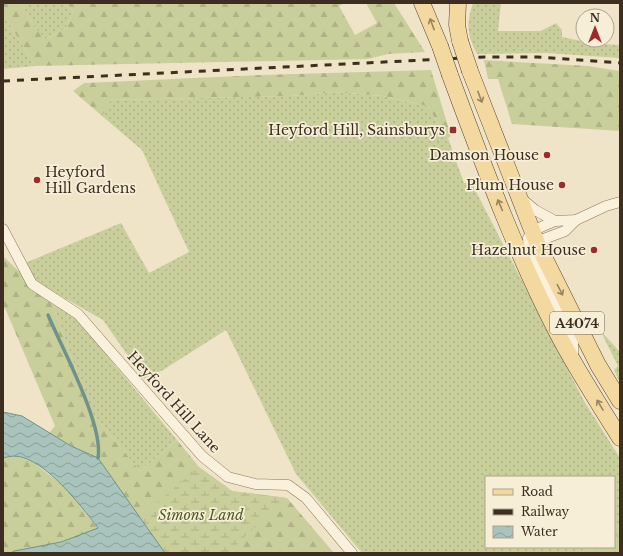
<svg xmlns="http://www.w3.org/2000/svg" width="623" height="556" font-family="'Libre Baskerville',serif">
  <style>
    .grass { fill: url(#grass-dots) }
    .forest { fill: url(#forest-firs) }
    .wetland { fill: url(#wetland-marsh) }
    .park { fill: url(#park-crowns) }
    .water { fill: url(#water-waves); stroke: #6f938a }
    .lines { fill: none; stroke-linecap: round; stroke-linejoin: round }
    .stream { stroke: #6f938a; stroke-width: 3.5 }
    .street-casing { stroke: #8d765c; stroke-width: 11 }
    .primary-casing { stroke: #5b4430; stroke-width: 17 }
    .street { stroke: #faf1dc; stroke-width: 10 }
    .primary { stroke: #f3d9a0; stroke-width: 16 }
    .rail { stroke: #3d2e20; stroke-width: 3; stroke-dasharray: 7 7; stroke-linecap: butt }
    .primary-bridge-casing { stroke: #5b4430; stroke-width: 17; stroke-linecap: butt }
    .primary-bridge { stroke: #f3d9a0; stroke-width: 16 }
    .oneway { stroke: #988460 }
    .poi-dot { fill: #9e2a2b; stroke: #f7eed8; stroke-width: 1.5 }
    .labels { text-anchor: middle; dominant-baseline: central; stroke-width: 3.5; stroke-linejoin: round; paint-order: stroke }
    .shield { fill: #f7eed8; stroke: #756857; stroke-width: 1 }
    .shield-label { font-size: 13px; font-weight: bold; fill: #3d2e20 }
    .poi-label { font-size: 14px; fill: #3d2e20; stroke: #f7eed8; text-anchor: end }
    .street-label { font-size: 14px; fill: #3d2e20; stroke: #f7eed8 }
    .park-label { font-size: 14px; font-style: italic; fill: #4d5a26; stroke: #f7eed8 }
  </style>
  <defs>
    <pattern id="grass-dots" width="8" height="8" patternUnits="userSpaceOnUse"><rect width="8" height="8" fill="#c9cf9b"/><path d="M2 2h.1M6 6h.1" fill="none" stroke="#aeb285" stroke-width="1.8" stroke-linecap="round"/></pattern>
    <pattern id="forest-firs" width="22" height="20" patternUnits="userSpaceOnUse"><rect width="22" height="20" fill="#c9cf9b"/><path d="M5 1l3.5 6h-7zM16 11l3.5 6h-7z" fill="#aeb285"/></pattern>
    <pattern id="wetland-marsh" width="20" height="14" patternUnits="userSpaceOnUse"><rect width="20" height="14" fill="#c9cf9b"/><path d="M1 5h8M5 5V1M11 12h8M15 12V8" fill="none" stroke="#aeb285"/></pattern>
    <pattern id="park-crowns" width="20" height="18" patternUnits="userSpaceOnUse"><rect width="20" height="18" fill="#c9cf9b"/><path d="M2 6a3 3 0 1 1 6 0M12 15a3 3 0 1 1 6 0" fill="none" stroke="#aeb285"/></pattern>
    <pattern id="water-waves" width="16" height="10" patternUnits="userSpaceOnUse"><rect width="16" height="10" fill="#a9c4bc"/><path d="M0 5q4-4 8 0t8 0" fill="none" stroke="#8ba098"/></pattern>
  </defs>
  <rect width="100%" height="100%" fill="#f0e4c8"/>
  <!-- grass -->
  <g class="grass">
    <path d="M21,3h47l5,9 -7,16 -21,11 -10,-11z"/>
    <path d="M473,3h28l-3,28h43l15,-8 6,7v7l34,7 24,1v13l-73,-5 -70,1c-10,-20 -11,-29 -4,-51z"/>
    <path d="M3,13l32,53 -32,3z"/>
    <path d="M336,92l47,4 44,10 21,32 16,45 7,-1 113,219 36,57v67l-6,4v-52h-128v70h102l-9,6h-217l-66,-79 -70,-144 -63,40 -19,9 -41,-59 -67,-38 -11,-19 96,-40 28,50 40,-21 -47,-102 -40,-34 8,-16 181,-4z"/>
    <path d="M52,303l23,14 102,123 -37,31 -48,-58z"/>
    <path d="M600,330l20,22v31l-6,-13 4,-4z"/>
  </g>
  <!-- forest -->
  <g class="forest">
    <path d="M3,3h18l14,25 10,11 21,-11 7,-16 -5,-9h277l-6,3 16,29 22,-12 -11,-20h28l31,49 -37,2 -20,5 -333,7 -32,-53z"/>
    <path d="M484,60l104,6 32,5v60l-108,-7 -14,-45h-10z"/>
    <path d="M431,70l20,66 -3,2 -21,-32 -44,-10 -47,-4 -45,4 -180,4 -9,16 -29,-25 11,-8 177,-8z"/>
    <path d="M3,256l49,47 40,110 48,58 37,-31 22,27 33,24 55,7 47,55h-169l-93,-107 -23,-13 6,-7 -50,-118 -2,3z"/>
    <path d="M16,456l17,6 33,26 32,41 -37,13 -47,9 -3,2h-8v-95z"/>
  </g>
  <!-- wetland -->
  <path class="wetland" d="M199,467l33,24 55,7 -60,55h-62l-25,-36z"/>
  <!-- park -->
  <path class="park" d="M620,525v28h-41l9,-6h26v-18z"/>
  <!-- water -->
  <path class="water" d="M3,398v14l19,4 49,30 27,12 67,95h-154l3,-2 47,-9 37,-14c-17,-22 -53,-70 -83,-72 -3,0 -8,1 -12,2z"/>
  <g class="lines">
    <!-- stream -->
    <path class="stream" d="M48,315c14,33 56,110 50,143"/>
    <defs>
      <g id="street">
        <path d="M522,199l13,11 20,11"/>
        <path d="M3,229l29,55 46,30 124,142 26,21 27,7 33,1 18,13 46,55"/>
        <path d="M533,243l32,-12 11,-11"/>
        <path d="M573,358v-16l-44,-91 -1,-13 4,-6 9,-5 14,-6 21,-1 30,-14 14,-4"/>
      </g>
      <g id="primary">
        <path d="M422,3l18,43"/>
        <path d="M458,3l-1,22 3,16"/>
        <path d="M470,71l67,172 61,122 22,36"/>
        <path d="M450,75c33,89 66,180 111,265 18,33 39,66 59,98"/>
      </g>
    </defs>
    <!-- street casing -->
    <use href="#street" class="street-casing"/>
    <!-- primary casing -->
    <use href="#primary" class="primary-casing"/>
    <!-- street -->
    <use href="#street" class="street"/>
    <!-- primary -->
    <use href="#primary" class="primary"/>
    <!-- rail -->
    <path class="rail" d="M3,81l482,-24h52l83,6"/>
    <defs>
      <g id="primary-bridge">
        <path d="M460,41l10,30"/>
        <path d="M440,46l10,29"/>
      </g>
    </defs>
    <!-- primary-bridge casing -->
    <use href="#primary-bridge" class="primary-bridge-casing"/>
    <!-- primary-bridge -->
    <use href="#primary-bridge" class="primary-bridge"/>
  </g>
  <!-- one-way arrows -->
  <defs><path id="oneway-shaft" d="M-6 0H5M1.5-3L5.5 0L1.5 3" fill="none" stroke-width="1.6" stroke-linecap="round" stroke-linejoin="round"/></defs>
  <g class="oneway">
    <use href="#oneway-shaft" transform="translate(432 24) rotate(-111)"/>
    <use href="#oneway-shaft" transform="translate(480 97) rotate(69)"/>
    <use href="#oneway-shaft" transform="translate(500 205) rotate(-113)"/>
    <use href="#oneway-shaft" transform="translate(560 290) rotate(63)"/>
    <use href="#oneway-shaft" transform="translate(600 405) rotate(-121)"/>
  </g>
  <!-- markers -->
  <g class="poi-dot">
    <rect x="449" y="126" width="8" height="8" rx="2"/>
    <circle cx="547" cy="155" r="4"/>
    <circle cx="37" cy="180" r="4"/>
    <circle cx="562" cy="185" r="4"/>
    <circle cx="594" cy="250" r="4"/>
  </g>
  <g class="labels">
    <!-- shield labels -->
    <rect class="shield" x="550" y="312" width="54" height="22" rx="3"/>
    <g class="shield-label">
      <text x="577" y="323">A4074</text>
    </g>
    <!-- poi labels -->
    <g class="poi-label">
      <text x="445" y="130">Heyford Hill, Sainsburys</text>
      <text x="539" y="155">Damson House</text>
      <text x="45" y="172" text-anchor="start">Heyford<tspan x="45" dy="16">Hill Gardens</tspan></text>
      <text x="554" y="185">Plum House</text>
      <text x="586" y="250">Hazelnut House</text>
    </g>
    <!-- street labels -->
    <g class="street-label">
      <text transform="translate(174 402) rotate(48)">Heyford Hill Lane</text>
    </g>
    <!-- park labels -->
    <g class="park-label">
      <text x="201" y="515">Simons Land</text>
    </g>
  </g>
  <!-- border -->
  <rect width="623" height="556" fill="none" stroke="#3d2e20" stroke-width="8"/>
  <!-- legend -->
  <rect x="485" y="476" width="130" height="72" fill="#f7eed8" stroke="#ada18e"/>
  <rect x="493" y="489" width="20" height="6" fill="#f3d9a0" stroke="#ada18e"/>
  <text x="521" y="496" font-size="12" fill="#3d2e20">Road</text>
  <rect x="493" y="509" width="20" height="6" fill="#3d2e20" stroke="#ada18e"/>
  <text x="521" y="516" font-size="12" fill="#3d2e20">Railway</text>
  <rect x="493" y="526" width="20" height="12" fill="url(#water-waves)" stroke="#ada18e"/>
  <text x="521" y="536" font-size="12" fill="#3d2e20">Water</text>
  <!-- north arrow -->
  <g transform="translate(595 28)"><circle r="19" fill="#f7eed8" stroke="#ada18e"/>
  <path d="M0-3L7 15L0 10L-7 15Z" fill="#9e2a2b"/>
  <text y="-6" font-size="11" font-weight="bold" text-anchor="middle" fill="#3d2e20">N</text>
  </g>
</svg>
